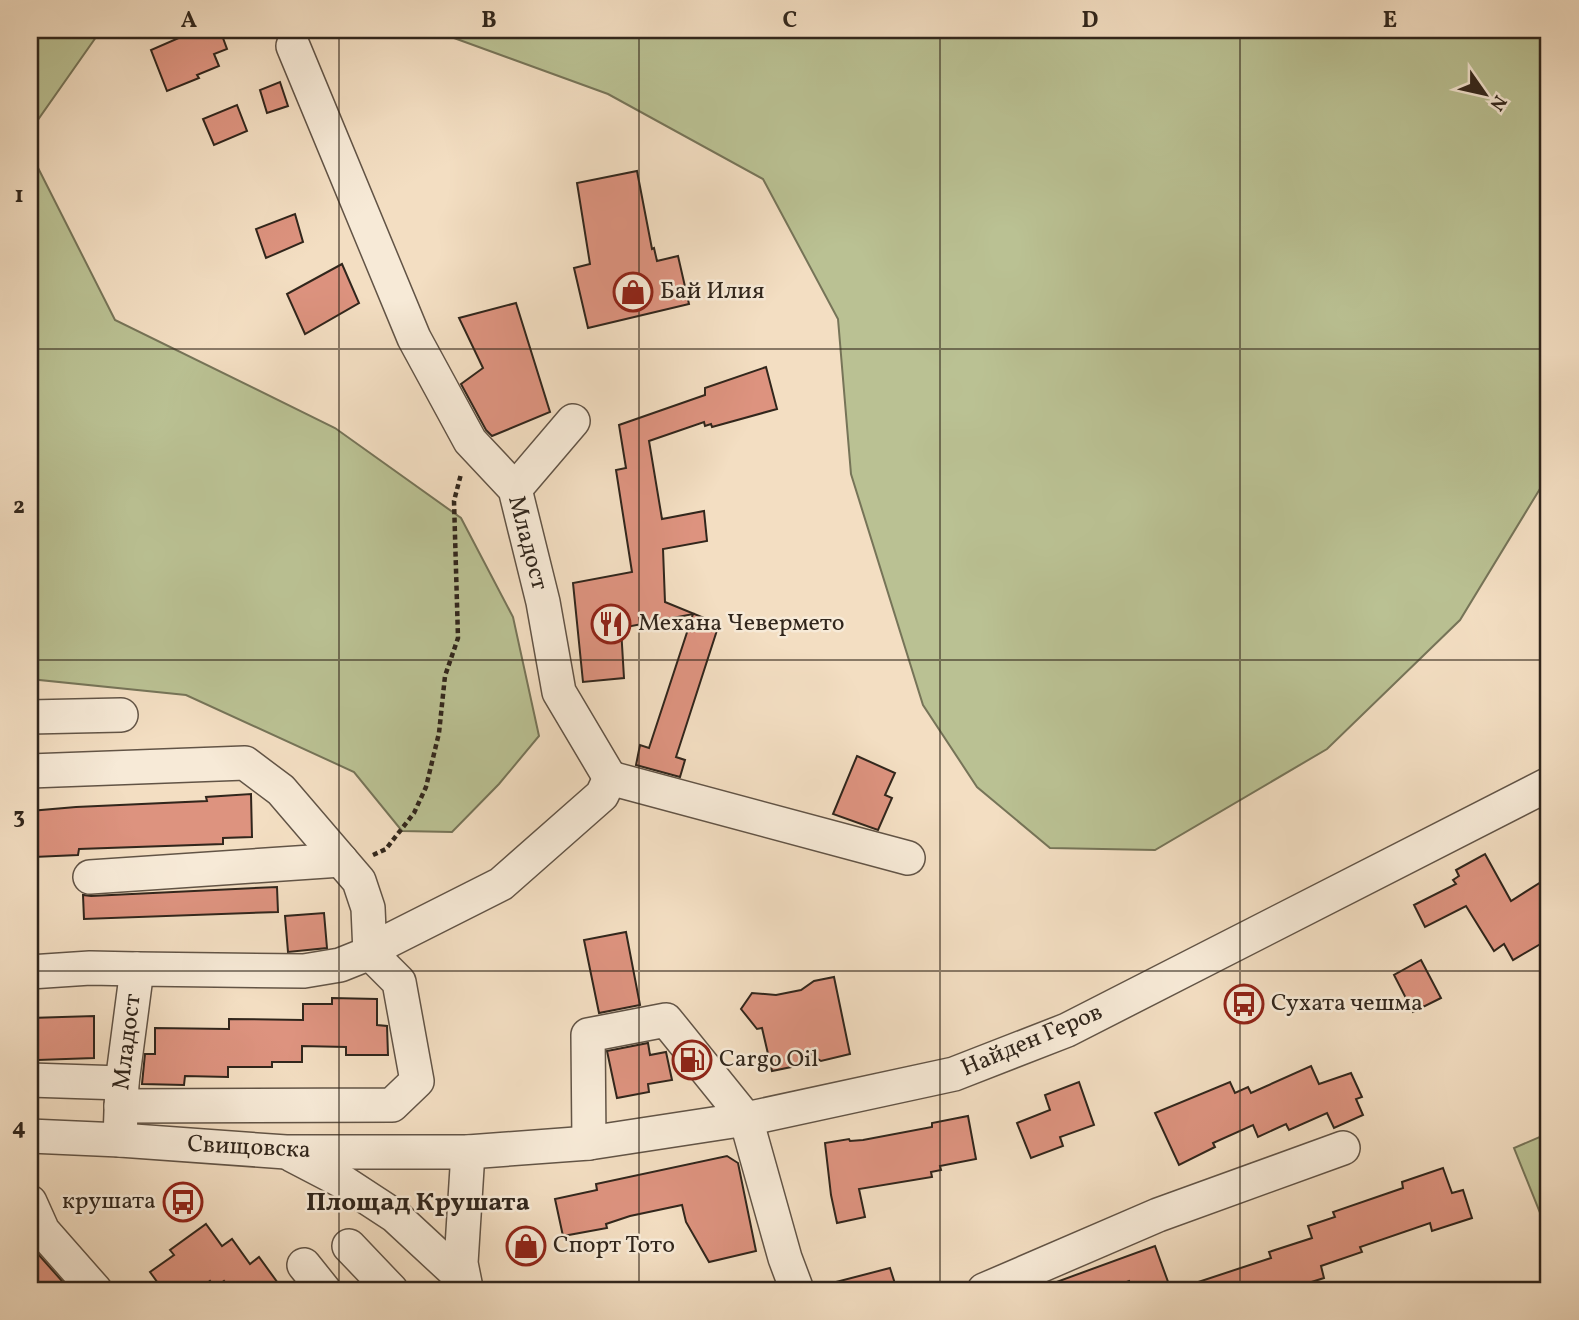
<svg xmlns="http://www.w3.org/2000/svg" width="1579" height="1320" font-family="Vollkorn,serif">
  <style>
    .green { fill: #bac193; stroke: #767458; stroke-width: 2 }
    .building { fill: #dd937f; stroke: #31261c; stroke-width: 2 }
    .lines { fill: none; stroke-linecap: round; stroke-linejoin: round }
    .minor-casing { stroke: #625446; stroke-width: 36 }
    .path { stroke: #31261c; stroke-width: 4.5; stroke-dasharray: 5 3.5; stroke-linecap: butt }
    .minor { stroke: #f7ead7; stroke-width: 33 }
    .grid { fill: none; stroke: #31261c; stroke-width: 2; stroke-opacity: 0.55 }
    .labels { text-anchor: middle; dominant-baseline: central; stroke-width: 5; stroke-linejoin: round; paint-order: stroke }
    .poi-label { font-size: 24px; fill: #31261c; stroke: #f7ead7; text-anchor: start }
    .street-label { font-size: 24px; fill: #31261c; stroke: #f7ead7 }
    .neighbourhood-label { font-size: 26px; font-weight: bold; fill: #31261c; stroke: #f7ead7 }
    .neatline { fill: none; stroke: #31261c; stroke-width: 2.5 }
    .grid-label { font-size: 23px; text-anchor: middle; font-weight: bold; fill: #31261c }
  </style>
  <rect width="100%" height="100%" fill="#f3dec2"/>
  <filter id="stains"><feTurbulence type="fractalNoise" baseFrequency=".00286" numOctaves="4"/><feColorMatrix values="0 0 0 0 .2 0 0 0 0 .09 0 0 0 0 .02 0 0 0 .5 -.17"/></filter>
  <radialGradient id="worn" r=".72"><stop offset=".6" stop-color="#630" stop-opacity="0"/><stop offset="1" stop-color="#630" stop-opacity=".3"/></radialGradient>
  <!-- green -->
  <g class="green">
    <path d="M30,30h71l-71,101z"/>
    <path d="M432,30h1117v444l-89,146 -133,129 -172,101 -105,-2 -73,-61 -54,-82 -72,-231 -13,-155 -75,-140 -155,-85z"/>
    <path d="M30,152l85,168 220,108 126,90 52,99 26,119 -40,48 -47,48 -50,-1 -48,-59 -168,-77 -156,-16z"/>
    <path d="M1549,1133v96l-2,1 -33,-82z"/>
  </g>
  <!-- building -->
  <g class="building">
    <path d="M197,30h23l7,19 -13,5 5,12 -22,9 2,3 -32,13 -16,-41z"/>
    <path d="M280,82l8,24 -21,7 -7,-23z"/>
    <path d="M237,105l10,26 -33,14 -11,-26z"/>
    <path d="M637,171l15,78 2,-1 3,13 21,-5 11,48 -101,24 -14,-60 16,-4 -13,-81z"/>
    <path d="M295,214l8,28 -37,16 -10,-29z"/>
    <path d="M342,264l17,39 -54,31 -18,-40z"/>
    <path d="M516,303l34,109 -58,24 -6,-6 -25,-46 22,-16 -24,-50z"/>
    <path d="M766,367l11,42 -65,18 -1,-3 -6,2 -1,-4 -55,19 13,78 42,-8 3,30 -44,8 2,53 54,22 -43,133 9,3 -5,17 -44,-12 4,-20 9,3 44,-134 -72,14 3,50 -41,4 -10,-99 59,-11 -16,-102 10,-2 -7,-43 86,-30v-7z"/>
    <path d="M857,756l38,17 -10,22 7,3 -14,32 -45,-16z"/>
    <path d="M251,794l1,43 -29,1v6l-144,5 -1,6 -44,2v-13l-4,1v-34l46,-4 131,-6 -1,-4z"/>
    <path d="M1485,854l26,47 38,-24v62l-36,21 -9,-16 -10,7 -28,-45 -41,21 -11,-22 42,-21 -3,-4 6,-4 -3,-6z"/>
    <path d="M277,887l1,25 -194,7 -1,-24 8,1z"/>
    <path d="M324,913l3,35 -39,4 -3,-36z"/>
    <path d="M626,932l14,73 -41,8 -15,-73z"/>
    <path d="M1421,960l20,38 -28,14 -19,-37z"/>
    <path d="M834,977l16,77 -29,7 -12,-8 -8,12 -29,6 -10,-43 -5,1 -16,-20 11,-16 24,2 25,-5 13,-9z"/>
    <path d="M332,998l45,1v26l10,1 1,29h-42v-8l-44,-1v16h-30v5h-44v10l-43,-1 -1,9 -42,-1 3,-30h10v-26l74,1v-10l74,1v-16h29z"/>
    <path d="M94,1016v42l-56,2v-21l-8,1v-22z"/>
    <path d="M648,1043l2,12 16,-3 6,28 -24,4 1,8 -32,6 -10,-47z"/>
    <path d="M1311,1066l8,18 32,-11 11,24 -6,2 7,16 -29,13 -7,-15 -38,17 -3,-6 -28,13 -5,-12 -40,18 2,4 -36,18 -24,-52 75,-31 5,11 13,-6 3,6z"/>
    <path d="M1079,1082l15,43 -34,12 3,9 -32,12 -14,-35 33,-13 -5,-15z"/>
    <path d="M968,1116l8,43 -36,7 1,4 -10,2 1,5 -73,12 6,28 -28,6 -6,-28 -6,-52 24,-4 1,2 13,-1 69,-13v-4z"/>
    <path d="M727,1156l11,7 18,88 -47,11 -23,-40 -4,-17 -52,11 -24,8 1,4 -44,8 -8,-37 42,-9 -1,-6z"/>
    <path d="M1443,1168l9,25 11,-3 9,28 -40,13 -2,-8 -70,24 2,5 -41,14 3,12 -38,12h-100v-4l85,-28 -2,-6 43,-14 -4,-12 27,-9 -2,-5 70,-24 -1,-6z"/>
    <path d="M206,1224l16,22 10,-7 18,25 9,-7 24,33h-52l-7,-9 -9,7 -5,-7 -13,9h-34l-13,-18 24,-17 -4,-5z"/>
    <path d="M30,1245l40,45h-33l-7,-10z"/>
    <path d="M1155,1246l16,44h-40l-2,-9 -24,9h-64l-1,-2z"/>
    <path d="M890,1268l7,22h-64l-1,-7z"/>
  </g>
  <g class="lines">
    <defs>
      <g id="minor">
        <path d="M293,46l121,292 56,103 45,48 28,113 16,90 51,86"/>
        <path d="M515,489l58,-68"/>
        <path d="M30,717l91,-2"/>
        <path d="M30,771l215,-8 36,27 78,91 9,27 2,45 -30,12 -36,6 -167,-2 -15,114 -2,57"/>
        <path d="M610,778l298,80"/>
        <path d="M90,877l251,-17"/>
        <path d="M30,972l60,-4 47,1"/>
        <path d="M30,1080l92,3"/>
        <path d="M121,1106l271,-1 25,-24 -18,-99 -29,-29 20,-13 111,-56 101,-89 8,-17"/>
        <path d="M30,1136l90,4 166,12h182l121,-9 157,-24 208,-45 113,-44 482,-246"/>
        <path d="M589,1143l-1,-108 78,-15 80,99 39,139 12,32"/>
        <path d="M292,1155l48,25 55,36 68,63"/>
        <path d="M30,1202l13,29 52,59"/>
        <path d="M349,1246l42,44"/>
        <path d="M304,1265l20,25"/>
        <path d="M466,1288l-5,-25 7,-111"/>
        <path d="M984,1290l174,-75 185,-67"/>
      </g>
    </defs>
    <!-- minor casing -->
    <use href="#minor" class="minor-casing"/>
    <!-- path -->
    <path class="path" d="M373,855l13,-6 28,-36 12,-26 13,-54 6,-57 13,-38 -4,-137 7,-27"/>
    <!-- minor -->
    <use href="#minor" class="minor"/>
  </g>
  <!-- grid -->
  <path class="grid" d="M339,30v1260M639,30v1260M940,30v1260M1240,30v1260M30,349h1519M30,660h1519M30,971h1519"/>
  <!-- icons -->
  <defs>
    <symbol id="shop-ring" viewBox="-11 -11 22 22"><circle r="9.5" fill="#f7ead7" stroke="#8f2418" stroke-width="1.5"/><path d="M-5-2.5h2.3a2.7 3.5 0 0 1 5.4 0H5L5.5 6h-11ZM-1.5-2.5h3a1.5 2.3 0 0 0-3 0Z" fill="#8f2418"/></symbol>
    <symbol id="restaurant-ring" viewBox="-11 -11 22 22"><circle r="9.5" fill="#f7ead7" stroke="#8f2418" stroke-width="1.5"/><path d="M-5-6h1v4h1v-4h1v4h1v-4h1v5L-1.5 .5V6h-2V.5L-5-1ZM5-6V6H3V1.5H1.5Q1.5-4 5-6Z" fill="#8f2418"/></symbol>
    <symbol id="bus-ring" viewBox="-11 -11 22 22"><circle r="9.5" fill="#f7ead7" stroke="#8f2418" stroke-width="1.5"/><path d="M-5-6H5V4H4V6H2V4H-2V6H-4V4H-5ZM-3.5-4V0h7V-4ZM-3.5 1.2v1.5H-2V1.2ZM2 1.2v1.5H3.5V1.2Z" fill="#8f2418"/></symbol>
    <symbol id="fuel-ring" viewBox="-11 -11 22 22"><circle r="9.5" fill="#f7ead7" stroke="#8f2418" stroke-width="1.5"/><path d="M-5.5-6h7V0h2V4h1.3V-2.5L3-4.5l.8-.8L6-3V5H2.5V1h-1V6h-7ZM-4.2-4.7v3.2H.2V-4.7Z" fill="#8f2418"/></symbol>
  </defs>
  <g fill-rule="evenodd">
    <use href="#shop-ring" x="611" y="270" width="44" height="44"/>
    <use href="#restaurant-ring" x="589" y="602" width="44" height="44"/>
    <use href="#bus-ring" x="1222" y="982" width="44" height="44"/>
    <use href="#fuel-ring" x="670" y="1038" width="44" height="44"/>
    <use href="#bus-ring" x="161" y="1180" width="44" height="44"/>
    <use href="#shop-ring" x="504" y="1224" width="44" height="44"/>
  </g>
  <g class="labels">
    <!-- poi labels -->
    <g class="poi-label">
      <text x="660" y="292">Бай Илия</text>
      <text x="638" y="624">Механа Чевермето</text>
      <text x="1271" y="1004">Сухата чешма</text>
      <text x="719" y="1060">Cargo Oil</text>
      <text x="156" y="1202" text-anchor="end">крушата</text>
      <text x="553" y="1246">Спорт Тото</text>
    </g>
    <!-- street labels -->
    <g class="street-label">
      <text transform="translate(527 543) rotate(75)">Младост</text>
      <text transform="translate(1032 1041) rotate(-23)">Найден Геров</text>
      <text transform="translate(128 1042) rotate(-83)">Младост</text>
      <text transform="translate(249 1148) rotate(3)">Свищовска</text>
    </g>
    <!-- neighbourhood labels -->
    <g class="neighbourhood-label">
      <text x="418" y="1203">Площад Крушата</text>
    </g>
  </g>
  <!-- margin -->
  <rect width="1579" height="1320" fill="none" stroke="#f3dec2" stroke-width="77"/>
  <!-- north arrow -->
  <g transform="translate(1485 94) rotate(124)" stroke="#f7ead7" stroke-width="5" paint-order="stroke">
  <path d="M0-5L12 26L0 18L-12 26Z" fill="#31261c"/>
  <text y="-10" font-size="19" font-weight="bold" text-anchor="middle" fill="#31261c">N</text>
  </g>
  <rect x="38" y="38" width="1502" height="1244" class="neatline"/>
  <g class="grid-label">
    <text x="189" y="27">A</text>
    <text x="489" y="27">B</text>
    <text x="790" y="27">C</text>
    <text x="1090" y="27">D</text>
    <text x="1390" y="27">E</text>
    <text x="19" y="202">1</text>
    <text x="19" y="513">2</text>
    <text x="19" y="823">3</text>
    <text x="19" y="1134">4</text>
  </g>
  <rect width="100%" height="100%" filter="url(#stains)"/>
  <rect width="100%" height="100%" fill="url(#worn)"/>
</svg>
